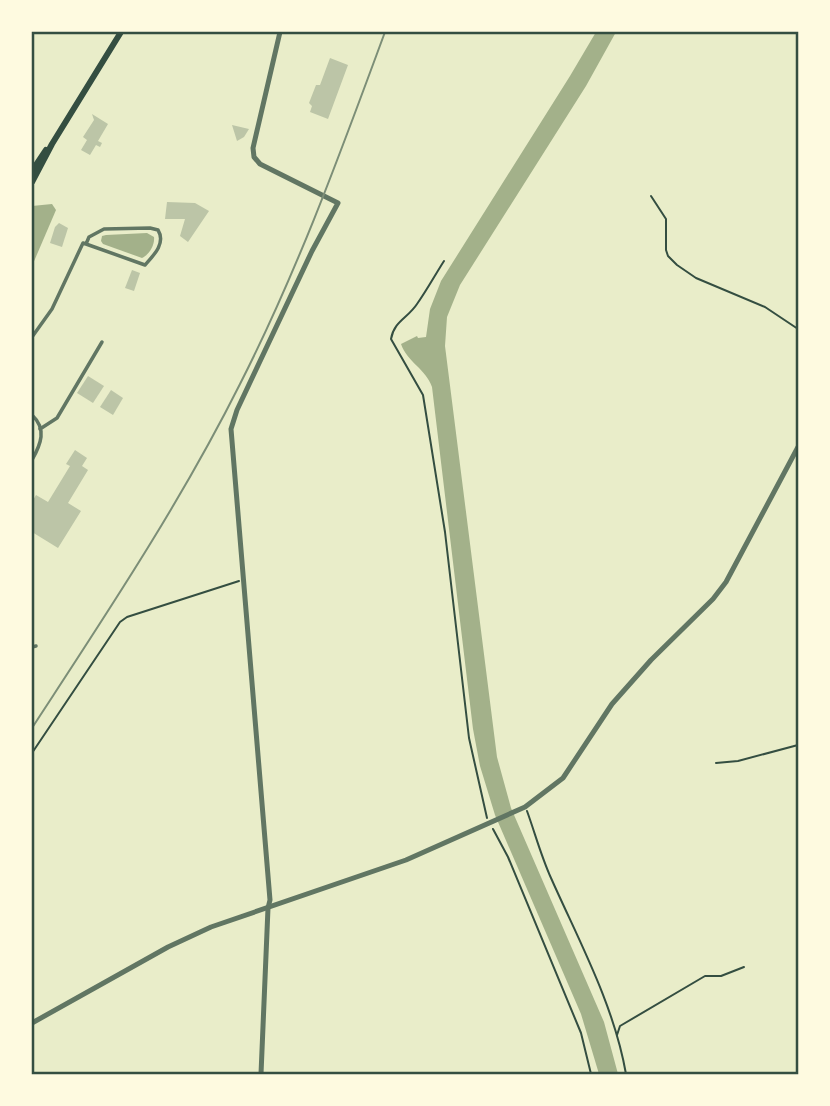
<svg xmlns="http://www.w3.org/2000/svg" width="830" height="1106" font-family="'PT Sans Narrow',sans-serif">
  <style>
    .water { fill: #a3b18a }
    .building { fill: #bcc5a7 }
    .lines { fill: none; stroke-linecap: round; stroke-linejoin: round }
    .path { stroke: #344e41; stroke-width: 2 }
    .minor { stroke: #617663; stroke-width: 3.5 }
    .tertiary { stroke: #617663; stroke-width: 5 }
    .primary { stroke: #344e41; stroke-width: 6 }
    .rail { stroke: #7c8e77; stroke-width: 2 }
    .neatline { fill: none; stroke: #344e41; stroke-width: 2.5 }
  </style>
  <rect width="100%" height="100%" fill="#e9edc9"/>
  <!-- water -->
  <g class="water">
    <path d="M596,32h20l-30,54 -126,199 -13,32 -2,29 52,411 14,51 93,214 14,52h-19l-18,-60 -86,-199 -15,-49 -7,-37 -41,-342c-6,-18 -25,-25 -31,-43l16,-8 1,2 8,-1 4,-28 11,-28 129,-205z"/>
    <path d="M52,204l4,6 -24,56v-60z"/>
    <path d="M147,233l7,4c1,8 -5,18 -12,21l-39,-14 -2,-3 1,-5 4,-1z"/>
  </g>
  <!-- building -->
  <g class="building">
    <path d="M330,58l18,7 -20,54 -18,-7 2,-6 -3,-3 7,-18h4z"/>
    <path d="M92,114l16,10 -10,17 4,2 -2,4 -4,-2 -6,10 -9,-5 6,-10 -4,-3 11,-17z"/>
    <path d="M232,125l17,4 -5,8 -7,4z"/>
    <path d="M167,202l28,1 14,8 -21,31 -8,-6 5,-17h-20z"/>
    <path d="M59,223l9,5 -6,19 -12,-4 5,-16z"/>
    <path d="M132,270l8,3 -6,18 -9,-3z"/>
    <path d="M88,376l16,10 -11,17 -16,-10z"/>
    <path d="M111,390l12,8 -10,17 -13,-8z"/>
    <path d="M75,450l12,8 -5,8 6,4 -20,33 13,8 -23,37 -26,-16v-30l4,-7 12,7 22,-36 -4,-2z"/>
  </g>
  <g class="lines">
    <!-- path -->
    <g class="path">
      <path d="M651,196l15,23v31l2,6 9,9 19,13 69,29 33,22"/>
      <path d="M444,261c-9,14 -17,29 -27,43 -9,14 -23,17 -26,35l32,56 22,137 24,206 18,80"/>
      <path d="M32,753l88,-131 7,-5 112,-36"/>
      <path d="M716,763l22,-2 60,-16"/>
      <path d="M527,811c8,22 14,45 24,67 28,63 63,127 75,196"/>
      <path d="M493,829l15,28 73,176 10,41"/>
      <path d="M617,1035l3,-9 85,-50h16l23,-9"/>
    </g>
    <!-- minor -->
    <g class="minor">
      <path d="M32,337l20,-28 31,-66 3,1 3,-7 15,-8 46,-1 8,2c8,13 -4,25 -13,35l-59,-21"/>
      <path d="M32,415c15,14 9,29 0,45"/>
      <path d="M40,429l17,-11 45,-76"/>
      <path d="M32,647l4,-1"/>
    </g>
    <!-- tertiary -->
    <g class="tertiary">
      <path d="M32,1023l136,-76 43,-20 195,-67 119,-53 38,-29 49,-74 39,-44 62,-61 13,-17 72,-135"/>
      <path d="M261,1074l7,-166 2,-8 -39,-471 6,-19 75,-159 26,-48 -78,-39 -6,-7 -1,-9 27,-116"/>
    </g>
    <!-- primary -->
    <g class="primary">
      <path d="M32,171l14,-21"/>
      <path d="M32,182l20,-38 69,-112"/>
    </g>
    <!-- rail -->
    <path class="rail" d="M32,728c73,-112 148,-224 208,-344 58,-114 101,-233 145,-352"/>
  </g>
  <!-- border -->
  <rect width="830" height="1106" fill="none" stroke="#fefae0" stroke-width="66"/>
  <rect x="33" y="33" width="764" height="1040" class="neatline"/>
</svg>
